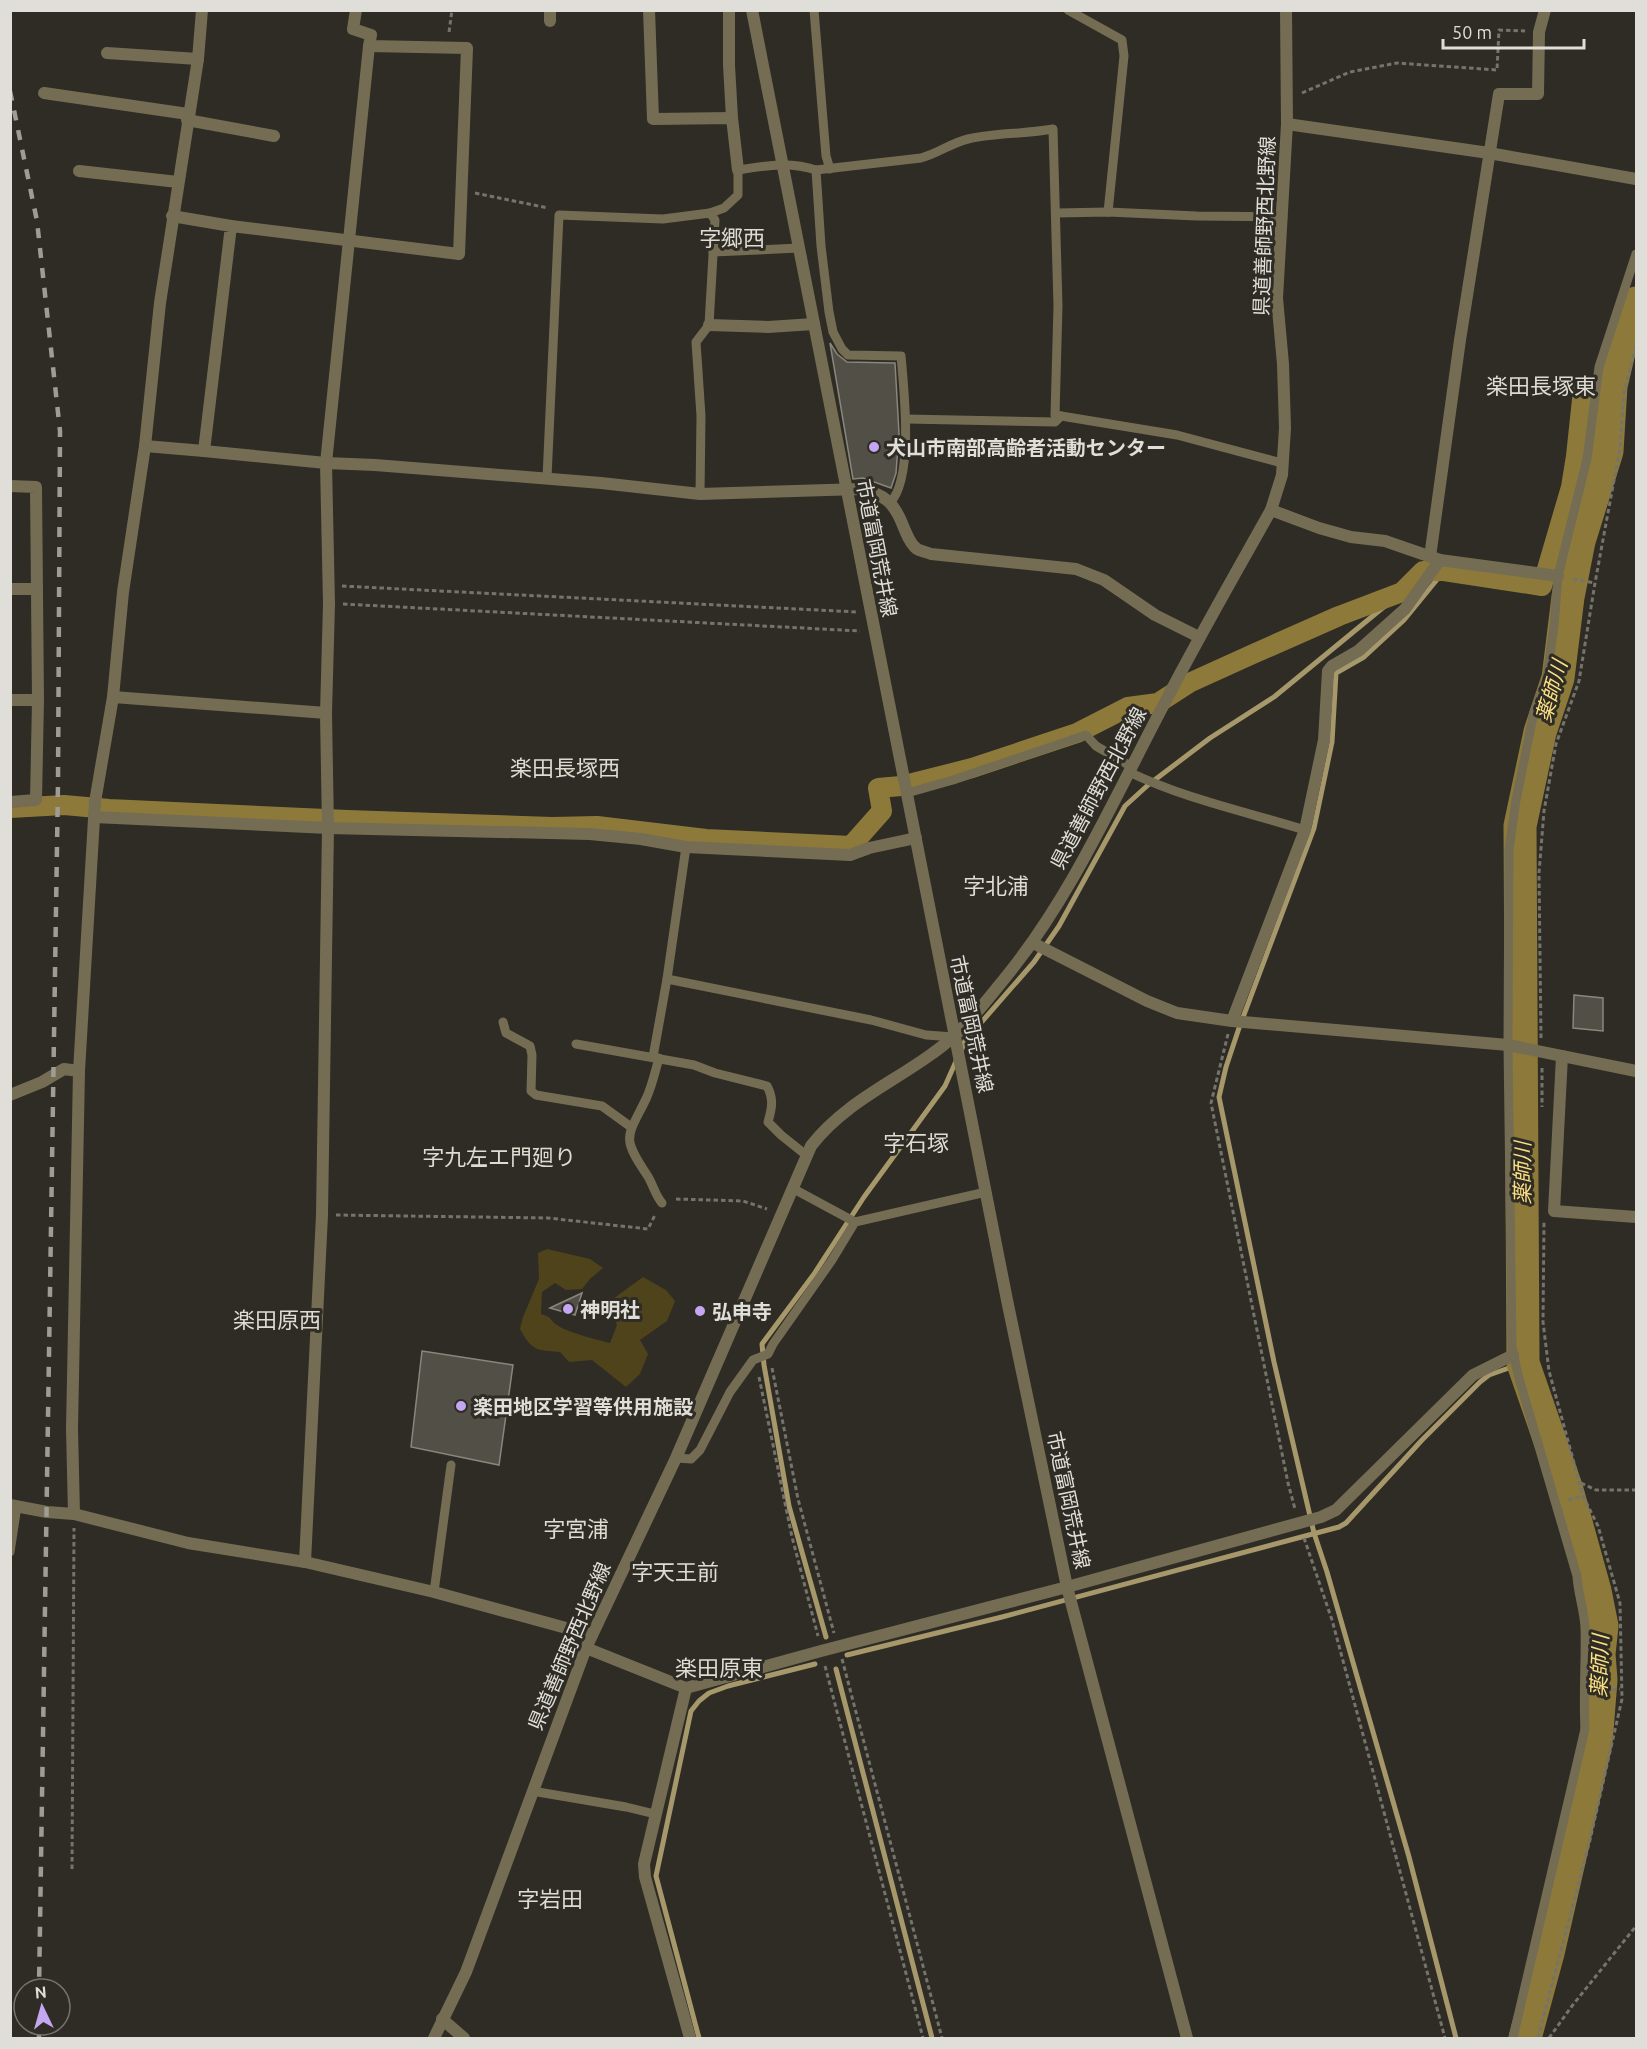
<svg xmlns="http://www.w3.org/2000/svg" width="1647" height="2049" font-family="Ubuntu,'Noto Sans JP',sans-serif">
  <style>
    .green { fill: #4f431b }
    .lines { fill: none; stroke-linecap: round; stroke-linejoin: round }
    .stream { stroke: #a6986a; stroke-width: 5 }
    .canal { stroke: #8d7a3b; stroke-width: 20 }
    .river { stroke: #8d7a3b; stroke-width: 33 }
    .building { fill: #524f46; stroke: #89867d; stroke-width: 1.5 }
    .path { stroke: #74736c; stroke-width: 3; stroke-dasharray: 4.5 3; stroke-linecap: butt }
    .service { stroke: #746d53; stroke-width: 9 }
    .minor { stroke: #746d53; stroke-width: 12 }
    .tertiary { stroke: #746d53; stroke-width: 12 }
    .rail { stroke: #9d9c95; stroke-width: 4.5; stroke-dasharray: 10 10; stroke-linecap: butt }
    .poi-dot { fill: #c5a6f0; stroke: #2e2c24; stroke-width: 2 }
    .labels { text-anchor: middle; dominant-baseline: central; stroke-width: 6; stroke-linejoin: round; paint-order: stroke }
    .street-label { font-size: 20px; fill: #dfded8; stroke: #2e2c24 }
    .poi-label { font-size: 20px; font-weight: bold; fill: #dfded8; stroke: #2e2c24; text-anchor: start }
    .water-label { font-size: 21px; font-style: italic; fill: #f9de82; stroke: #2e2c24 }
    .quarter-label { font-size: 22px; fill: #dedbd1; stroke: #2e2c24 }
  </style>
  <rect width="100%" height="100%" fill="#2e2c24"/>
  <!-- green -->
  <path class="green" d="M547,1249l43,10 13,9 -13,11 -8,10 -16,1 -11,-7 -13,9 -1,22c13,4 7,5 16,11 9,7 41,15 53,18l7,-18 -11,-21 37,-27 23,13 9,11 -8,20 -27,19 8,14 -8,20 -14,13 -34,-27 -23,2 -9,-10c-24,-2 -28,-1 -40,-23l3,-12 16,-38 -1,-26z"/>
  <g class="lines">
    <!-- stream -->
    <g class="stream">
      <path d="M1444,571l-40,49 -40,37 -28,16 -4,69 -18,86 -75,200 -13,39 -7,30 55,265 40,171 13,39 82,285 47,181"/>
      <path d="M961,1051l4,-10 69,-79 25,-36 66,-120 23,-21 62,-47 64,-41 128,-105"/>
      <path d="M826,1637l-37,-131 -25,-141 -2,-21 52,-70 50,-77 81,-111 12,-27"/>
      <path d="M847,1655l155,-38 337,-90 7,-4 76,-83 58,-58 9,-7 34,-12"/>
      <path d="M836,1669l96,369"/>
      <path d="M699,2038l-43,-162 35,-165 8,-10 10,-8 19,-7 87,-22"/>
    </g>
    <!-- canal -->
    <path class="canal" d="M10,808l54,-3 45,4 238,11 205,7 45,-1 109,13 145,7 31,-35 -4,-23 23,-2 71,-18 105,-35 51,-26 30,-4 31,-20 64,-29 86,-38 63,-24 21,-21h21l98,15 29,-99 5,-31 7,-66 28,-4"/>
    <!-- river -->
    <path class="river" d="M1525,2038l23,-85 48,-210 5,-63 -2,-26 3,-28 -7,-35 -28,-101 -44,-127 -3,-537 20,-94 18,-54 10,-81 11,-56 28,-90 4,-65 10,-43 15,-40"/>
  </g>
  <!-- building -->
  <g class="building">
    <path d="M830,343l7,11 10,8 48,1 4,70 -3,40 -5,15 -28,-10 -10,1z"/>
    <path d="M1574,995l29,3v33l-30,-3z"/>
    <path d="M582,1293l-7,22 -25,-7 2,-1z"/>
    <path d="M422,1351l91,14 -14,100 -88,-18z"/>
  </g>
  <g class="lines">
    <!-- path -->
    <g class="path">
      <path d="M449,32l3,-22"/>
      <path d="M1302,93l48,-21 47,-9 100,7 2,-40 26,1"/>
      <path d="M475,193l73,15"/>
      <path d="M1573,579l22,4"/>
      <path d="M342,586l515,26"/>
      <path d="M343,604l517,27"/>
      <path d="M1228,1034l-17,69 77,380 7,26"/>
      <path d="M1541,1038l-2,-165 5,-62 12,-67 23,-63 16,-98 25,-135 4,-55 12,-48"/>
      <path d="M1542,1068v39"/>
      <path d="M676,1199l67,2 24,8"/>
      <path d="M336,1215l212,3 100,11 7,-14"/>
      <path d="M772,1368l26,131 36,134"/>
      <path d="M759,1377l33,160 26,99"/>
      <path d="M1581,1483l15,7h40"/>
      <path d="M1568,1500l15,-4"/>
      <path d="M1304,1538l28,82 113,418"/>
      <path d="M842,1659l100,379"/>
      <path d="M825,1666l98,372"/>
      <path d="M1597,1692l23,-3"/>
      <path d="M72,1869l2,-341"/>
      <path d="M1538,2038l52,-198 32,-141 -2,-96 -22,-77 -15,-30 -34,-125 -6,-49 1,-101"/>
      <path d="M1549,2038l23,-32 64,-80"/>
    </g>
    <!-- service -->
    <g class="service">
      <path d="M814,10l12,146 4,13"/>
      <path d="M1068,10l54,30 2,16 -16,156"/>
      <path d="M816,170l105,-12c16,-4 30,-15 47,-19 25,-6 58,-5 85,-10l5,177 -3,109 122,20 105,28"/>
      <path d="M710,213l14,-5 14,-13v-25c27,-4 51,-9 78,0l5,76 8,66 4,20 9,17 6,6 53,1c3,34 13,122 -11,147"/>
      <path d="M1057,213l51,-1 89,4 86,1"/>
      <path d="M713,252l86,-4"/>
      <path d="M906,419l149,3 6,-6"/>
      <path d="M547,478l12,-263 104,4 47,-6 5,7 -6,105 -13,17 5,74 -1,78"/>
      <path d="M1129,772c56,27 118,40 176,58"/>
      <path d="M907,793l46,-13 133,-45 10,11 36,21"/>
      <path d="M667,979l204,41 55,15 28,2"/>
      <path d="M503,1022l3,11 24,13 2,9 -1,36 5,4 66,11 29,21"/>
      <path d="M576,1044l118,21 21,8 52,13c7,13 5,22 1,36l13,13 25,20"/>
      <path d="M653,1057l14,-78 19,-132"/>
      <path d="M659,1058c-4,14 -7,28 -13,41 -19,39 -25,37 1,76 6,9 8,20 15,28"/>
      <path d="M792,1188l63,34"/>
      <path d="M676,1458l15,1 9,-9 30,-58 23,-32 15,-6 5,-10 59,-84 23,-38 131,-30"/>
      <path d="M10,1552l7,-46"/>
      <path d="M434,1592l17,-127"/>
      <path d="M532,1791l94,16 29,7"/>
      <path d="M1513,2038l72,-309c-2,-34 1,-68 0,-102 -1,-18 -7,-33 -8,-51l-59,-201 -6,-28 -4,-302 1,-195 7,-50 18,-88 13,-35 7,-51 4,-50 29,-117 12,-92 37,-113"/>
    </g>
    <!-- minor -->
    <g class="minor">
      <path d="M649,10l4,109 79,-1 6,52"/>
      <path d="M729,10v55l3,53"/>
      <path d="M550,21v-11"/>
      <path d="M107,53l91,6"/>
      <path d="M44,93l144,21"/>
      <path d="M187,120l87,16"/>
      <path d="M1287,124l202,29 147,26"/>
      <path d="M79,171l99,11"/>
      <path d="M172,216l59,10 -27,225 122,12 49,2 226,18 99,11 160,-5c26,5 35,15 44,39 3,7 6,16 13,21 3,2 10,3 14,5l145,15 28,11 51,35 44,22"/>
      <path d="M231,226l228,28 8,-206 -98,-2 2,-11 -18,-6 3,-19"/>
      <path d="M709,325l59,2 46,-3"/>
      <path d="M145,446l59,5"/>
      <path d="M10,486l26,1 2,213 -2,100 -26,2"/>
      <path d="M1271,510l48,18 32,9 34,4 55,19 118,16"/>
      <path d="M1430,557l30,-217 39,-246h39l1,-62 6,-22"/>
      <path d="M10,589h27"/>
      <path d="M113,697l213,16"/>
      <path d="M10,700h28"/>
      <path d="M94,817l234,11 262,6 51,5 45,8 164,8 19,-7 47,-10"/>
      <path d="M1033,943l114,58 30,12 55,8 276,24 128,26"/>
      <path d="M1232,1021l73,-191 19,-90 4,-69 4,-5 26,-15 47,-42 35,-49"/>
      <path d="M1562,1056l-8,155 82,6"/>
      <path d="M10,1095l32,-13 22,-13 15,2"/>
      <path d="M10,1505l37,7 27,2 114,29 117,19 129,30 158,43"/>
      <path d="M74,1514l-2,-85 7,-358 16,-269 18,-105 10,-105 22,-146 15,-143 38,-244 4,-49"/>
      <path d="M305,1562l17,-347 6,-387 -2,-115 3,-109 -3,-141 43,-417"/>
      <path d="M586,1648l100,40 135,-37 246,-64 254,-70 15,-7 137,-135 40,-20"/>
      <path d="M686,1688l-42,176 1,13 45,161"/>
      <path d="M442,2019l22,19"/>
      <path d="M434,2038l32,-66 120,-324 90,-190 135,-312c32,-42 81,-63 122,-93 29,-20 50,-48 72,-75 66,-81 108,-177 157,-270 34,-66 72,-132 109,-198l11,-35 3,-47 -2,-64 -6,-66 10,-174 -1,-114"/>
    </g>
    <!-- tertiary -->
    <path class="tertiary" d="M752,10l255,1290 60,287 120,451"/>
    <!-- rail -->
    <g class="rail">
      <path d="M10,91l27,130 23,210 -2,352 -19,1206"/>
      <path d="M39,2038v-13"/>
    </g>
  </g>
  <!-- markers -->
  <g class="poi-dot">
    <circle cx="874" cy="447" r="6"/>
    <circle cx="568" cy="1309" r="6"/>
    <circle cx="700" cy="1311" r="6"/>
    <circle cx="461" cy="1406" r="6"/>
  </g>
  <g class="labels">
    <!-- street labels -->
    <g class="street-label">
      <text transform="translate(1264 226) rotate(-88)">県道善師野西北野線</text>
      <text transform="translate(877 548) rotate(79)">市道富岡荒井線</text>
      <text transform="translate(1098 788) rotate(-62)">県道善師野西北野線</text>
      <text transform="translate(972 1024) rotate(78)">市道富岡荒井線</text>
      <text transform="translate(1069 1500) rotate(78)">市道富岡荒井線</text>
      <text transform="translate(569 1646) rotate(-67)">県道善師野西北野線</text>
    </g>
    <!-- poi labels -->
    <g class="poi-label">
      <text x="886" y="447">犬山市南部高齢者活動センター</text>
      <text x="580" y="1309">神明社</text>
      <text x="712" y="1311">弘申寺</text>
      <text x="473" y="1406">楽田地区学習等供用施設</text>
    </g>
    <!-- water labels -->
    <g class="water-label">
      <text transform="translate(1551 691) rotate(-74)">薬師川</text>
      <text transform="translate(1522 1173) rotate(-90)">薬師川</text>
      <text transform="translate(1599 1666) rotate(-88)">薬師川</text>
    </g>
    <!-- quarter labels -->
    <g class="quarter-label">
      <text x="732" y="237">字郷西</text>
      <text x="1541" y="385">楽田長塚東</text>
      <text x="565" y="767">楽田長塚西</text>
      <text x="996" y="885">字北浦</text>
      <text x="916" y="1142">字石塚</text>
      <text x="499" y="1156">字九左エ門廻り</text>
      <text x="277" y="1319">楽田原西</text>
      <text x="576" y="1528">字宮浦</text>
      <text x="675" y="1571">字天王前</text>
      <text x="719" y="1667">楽田原東</text>
      <text x="550" y="1898">字岩田</text>
    </g>
  </g>
  <!-- border -->
  <rect width="1647" height="2049" fill="none" stroke="#dfded8" stroke-width="24"/>
  <!-- north arrow -->
  <g transform="translate(42 2007) rotate(355)"><circle r="28" fill="#2e2c24" stroke="#75736c" stroke-width="1.5"/>
  <path d="M0-4.5L10 22L0 15L-10 22Z" fill="#c5a6f0"/>
  <text y="-9" font-size="16" font-weight="bold" text-anchor="middle" fill="#dfded8">N</text>
  </g>
  <!-- scale -->
  <path d="M1443 39v9h141v-9" fill="none" stroke="#dfded8" stroke-width="3"/>
  <text x="1452" y="39" font-size="18" fill="#dfded8" stroke="#2e2c24" stroke-width="4.5" paint-order="stroke">50 m</text>
</svg>
